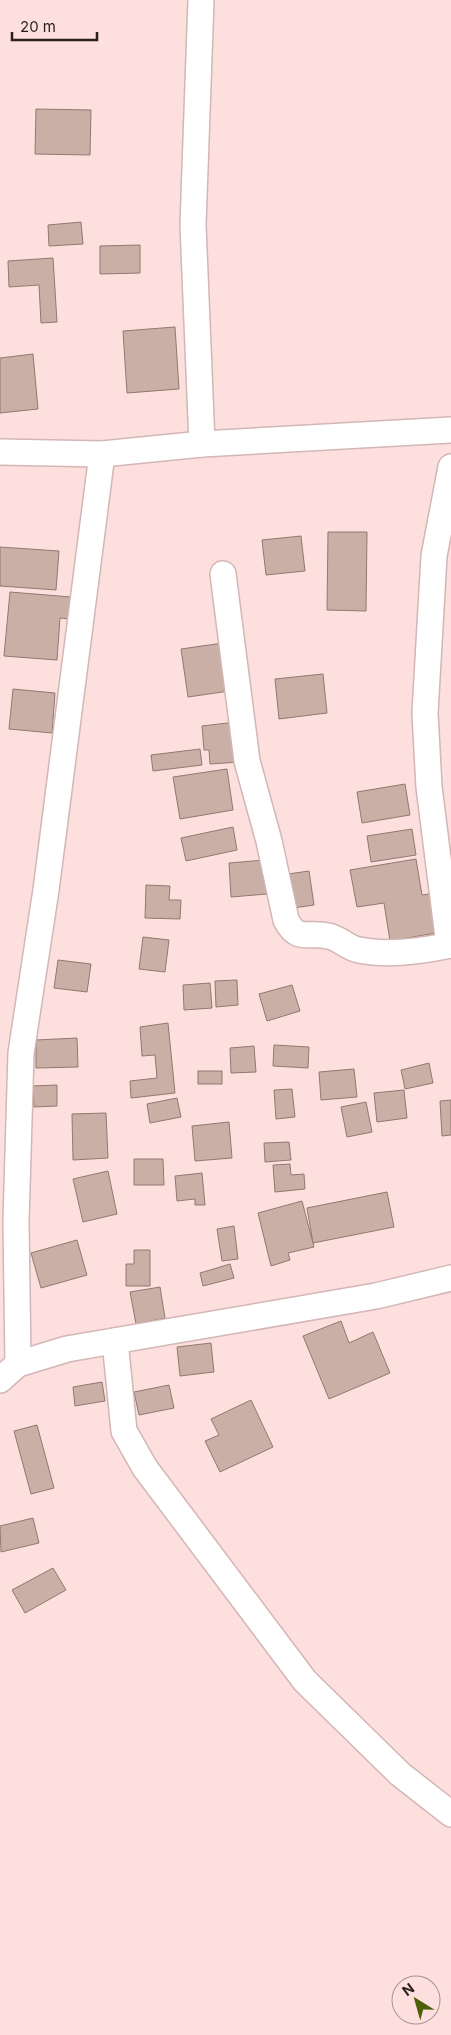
<svg xmlns="http://www.w3.org/2000/svg" width="451" height="2035" font-family="Inter,sans-serif">
  <style>
    .building { fill: #c9afa5; stroke: #917970 }
    .lines { fill: none; stroke-linecap: round; stroke-linejoin: round }
    .street-casing { stroke: #d3b6b5; stroke-width: 28 }
    .street { stroke: #fff; stroke-width: 25 }
  </style>
  <rect width="100%" height="100%" fill="#fddfde"/>
  <!-- building -->
  <g class="building">
    <path d="M36,109l55,1 -1,45 -55,-1z"/>
    <path d="M81,222l2,22 -34,2 -1,-21z"/>
    <path d="M140,245v28l-40,1v-28z"/>
    <path d="M53,258l4,64 -16,1 -2,-38 -30,2 -1,-26z"/>
    <path d="M175,327l4,62 -52,4 -4,-62z"/>
    <path d="M33,354l5,55 -38,4v-55z"/>
    <path d="M328,532h39l-1,79 -39,-1z"/>
    <path d="M301,536l4,35 -39,4 -4,-35z"/>
    <path d="M0,547l59,4 -3,39 -56,-4z"/>
    <path d="M10,592l61,5 -1,22 -10,-1 -3,42 -53,-4z"/>
    <path d="M223,643l6,48 -41,6 -7,-48z"/>
    <path d="M323,674l4,39 -48,6 -4,-40z"/>
    <path d="M13,689l42,4 -3,40 -43,-4z"/>
    <path d="M236,722l4,40 -30,2 -1,-14h-5l-2,-24z"/>
    <path d="M200,749l2,16 -49,6 -2,-16z"/>
    <path d="M227,769l6,41 -53,9 -7,-42z"/>
    <path d="M405,784l5,31 -48,8 -5,-31z"/>
    <path d="M233,827l4,23 -51,11 -5,-23z"/>
    <path d="M412,829l4,26 -45,7 -4,-26z"/>
    <path d="M416,859l6,36 13,-2 7,39 -52,9 -6,-38 -27,4 -7,-37z"/>
    <path d="M265,860l2,34 -36,3 -2,-34z"/>
    <path d="M309,871l5,34 -21,3 -5,-34z"/>
    <path d="M146,885l24,1 -1,14h12l-1,19 -35,-1z"/>
    <path d="M143,937l26,3 -4,32 -26,-3z"/>
    <path d="M58,960l33,4 -4,28 -33,-4z"/>
    <path d="M237,980l1,25 -22,2 -1,-26z"/>
    <path d="M210,983l2,25 -28,2 -1,-25z"/>
    <path d="M292,985l8,26 -33,10 -8,-27z"/>
    <path d="M168,1023l7,70 -44,5 -1,-17 27,-3 -2,-23 -13,1 -2,-29z"/>
    <path d="M77,1038l1,29 -42,1v-28z"/>
    <path d="M274,1045l35,2 -1,21 -35,-2z"/>
    <path d="M254,1046l2,26 -25,1 -1,-25z"/>
    <path d="M429,1063l4,20 -28,6 -4,-19z"/>
    <path d="M354,1069l3,28 -36,3 -2,-28z"/>
    <rect x="198" y="1071" width="24" height="13"/>
    <path d="M57,1085v21l-23,1 -1,-21z"/>
    <path d="M292,1089l3,28 -19,2 -2,-29z"/>
    <path d="M404,1090l3,28 -30,4 -3,-29z"/>
    <path d="M177,1098l4,19 -31,6 -3,-19z"/>
    <path d="M451,1100v35l-9,1 -2,-35z"/>
    <path d="M366,1102l6,30 -25,5 -6,-30z"/>
    <path d="M106,1113l2,45 -35,2 -1,-46z"/>
    <path d="M229,1122l3,36 -37,3 -3,-35z"/>
    <path d="M289,1142l2,18 -26,2 -1,-19z"/>
    <path d="M134,1159h29l1,26h-30z"/>
    <path d="M290,1164l1,11 13,-1 1,15 -30,3 -2,-27z"/>
    <path d="M108,1171l9,43 -34,8 -10,-43z"/>
    <path d="M202,1173l3,32h-10v-6l-18,2 -2,-25z"/>
    <path d="M387,1192l7,35 -81,16 -6,-35z"/>
    <path d="M302,1201l12,46 -26,6 2,7 -19,6 -13,-53z"/>
    <path d="M234,1226l4,33 -16,2 -5,-32z"/>
    <path d="M77,1240l10,35 -46,13 -10,-35z"/>
    <path d="M134,1250h16v36h-24v-22h8z"/>
    <path d="M230,1264l4,14 -31,8 -3,-13z"/>
    <path d="M160,1287l5,31 -29,6 -6,-32z"/>
    <path d="M341,1321l8,22 24,-11 17,41 -61,26 -26,-63z"/>
    <path d="M211,1343l3,29 -34,4 -3,-29z"/>
    <path d="M102,1382l3,19 -30,5 -2,-19z"/>
    <path d="M169,1385l5,23 -35,7 -5,-23z"/>
    <path d="M251,1400l22,47 -53,25 -15,-31 14,-6 -8,-16z"/>
    <path d="M37,1425l17,63 -23,6 -17,-63z"/>
    <path d="M33,1518l6,25 -38,9 -1,-26z"/>
    <path d="M53,1568l13,22 -41,23 -13,-23z"/>
  </g>
  <g class="lines">
    <defs>
      <g id="street">
        <path d="M201,0l-8,225 9,219"/>
        <path d="M0,452l102,2 100,-10 249,-14"/>
        <path d="M223,574l24,187 22,80 17,79c12,23 22,11 42,16 12,2 19,12 31,14 29,6 64,1 92,-5"/>
        <path d="M449,945l-20,-158 -4,-74 9,-157 17,-89"/>
        <path d="M115,1341l9,90 21,37 160,213 95,93 51,40"/>
        <path d="M18,1364l-2,-143 5,-168 25,-163 56,-436"/>
        <path d="M0,1380l18,-16 49,-15 309,-53 75,-18"/>
      </g>
    </defs>
    <!-- street casing -->
    <use href="#street" class="street-casing"/>
    <!-- street -->
    <use href="#street" class="street"/>
  </g>
  <!-- north arrow -->
  <g transform="translate(416 2000) rotate(323)"><circle r="24" fill="#fddfde" stroke="#a89291"/>
  <path d="M0-4L9 19L0 12L-9 19Z" fill="#4d6008"/>
  <text y="-8" font-size="14" font-weight="bold" text-anchor="middle" fill="#291f1e">N</text>
  </g>
  <!-- scale -->
  <path d="M12 32v8h85v-8" fill="none" stroke="#291f1e" stroke-width="2.5"/>
  <text x="20" y="32" font-size="15" fill="#291f1e" stroke="#fddfde" stroke-width="4" paint-order="stroke">20 m</text>
</svg>
